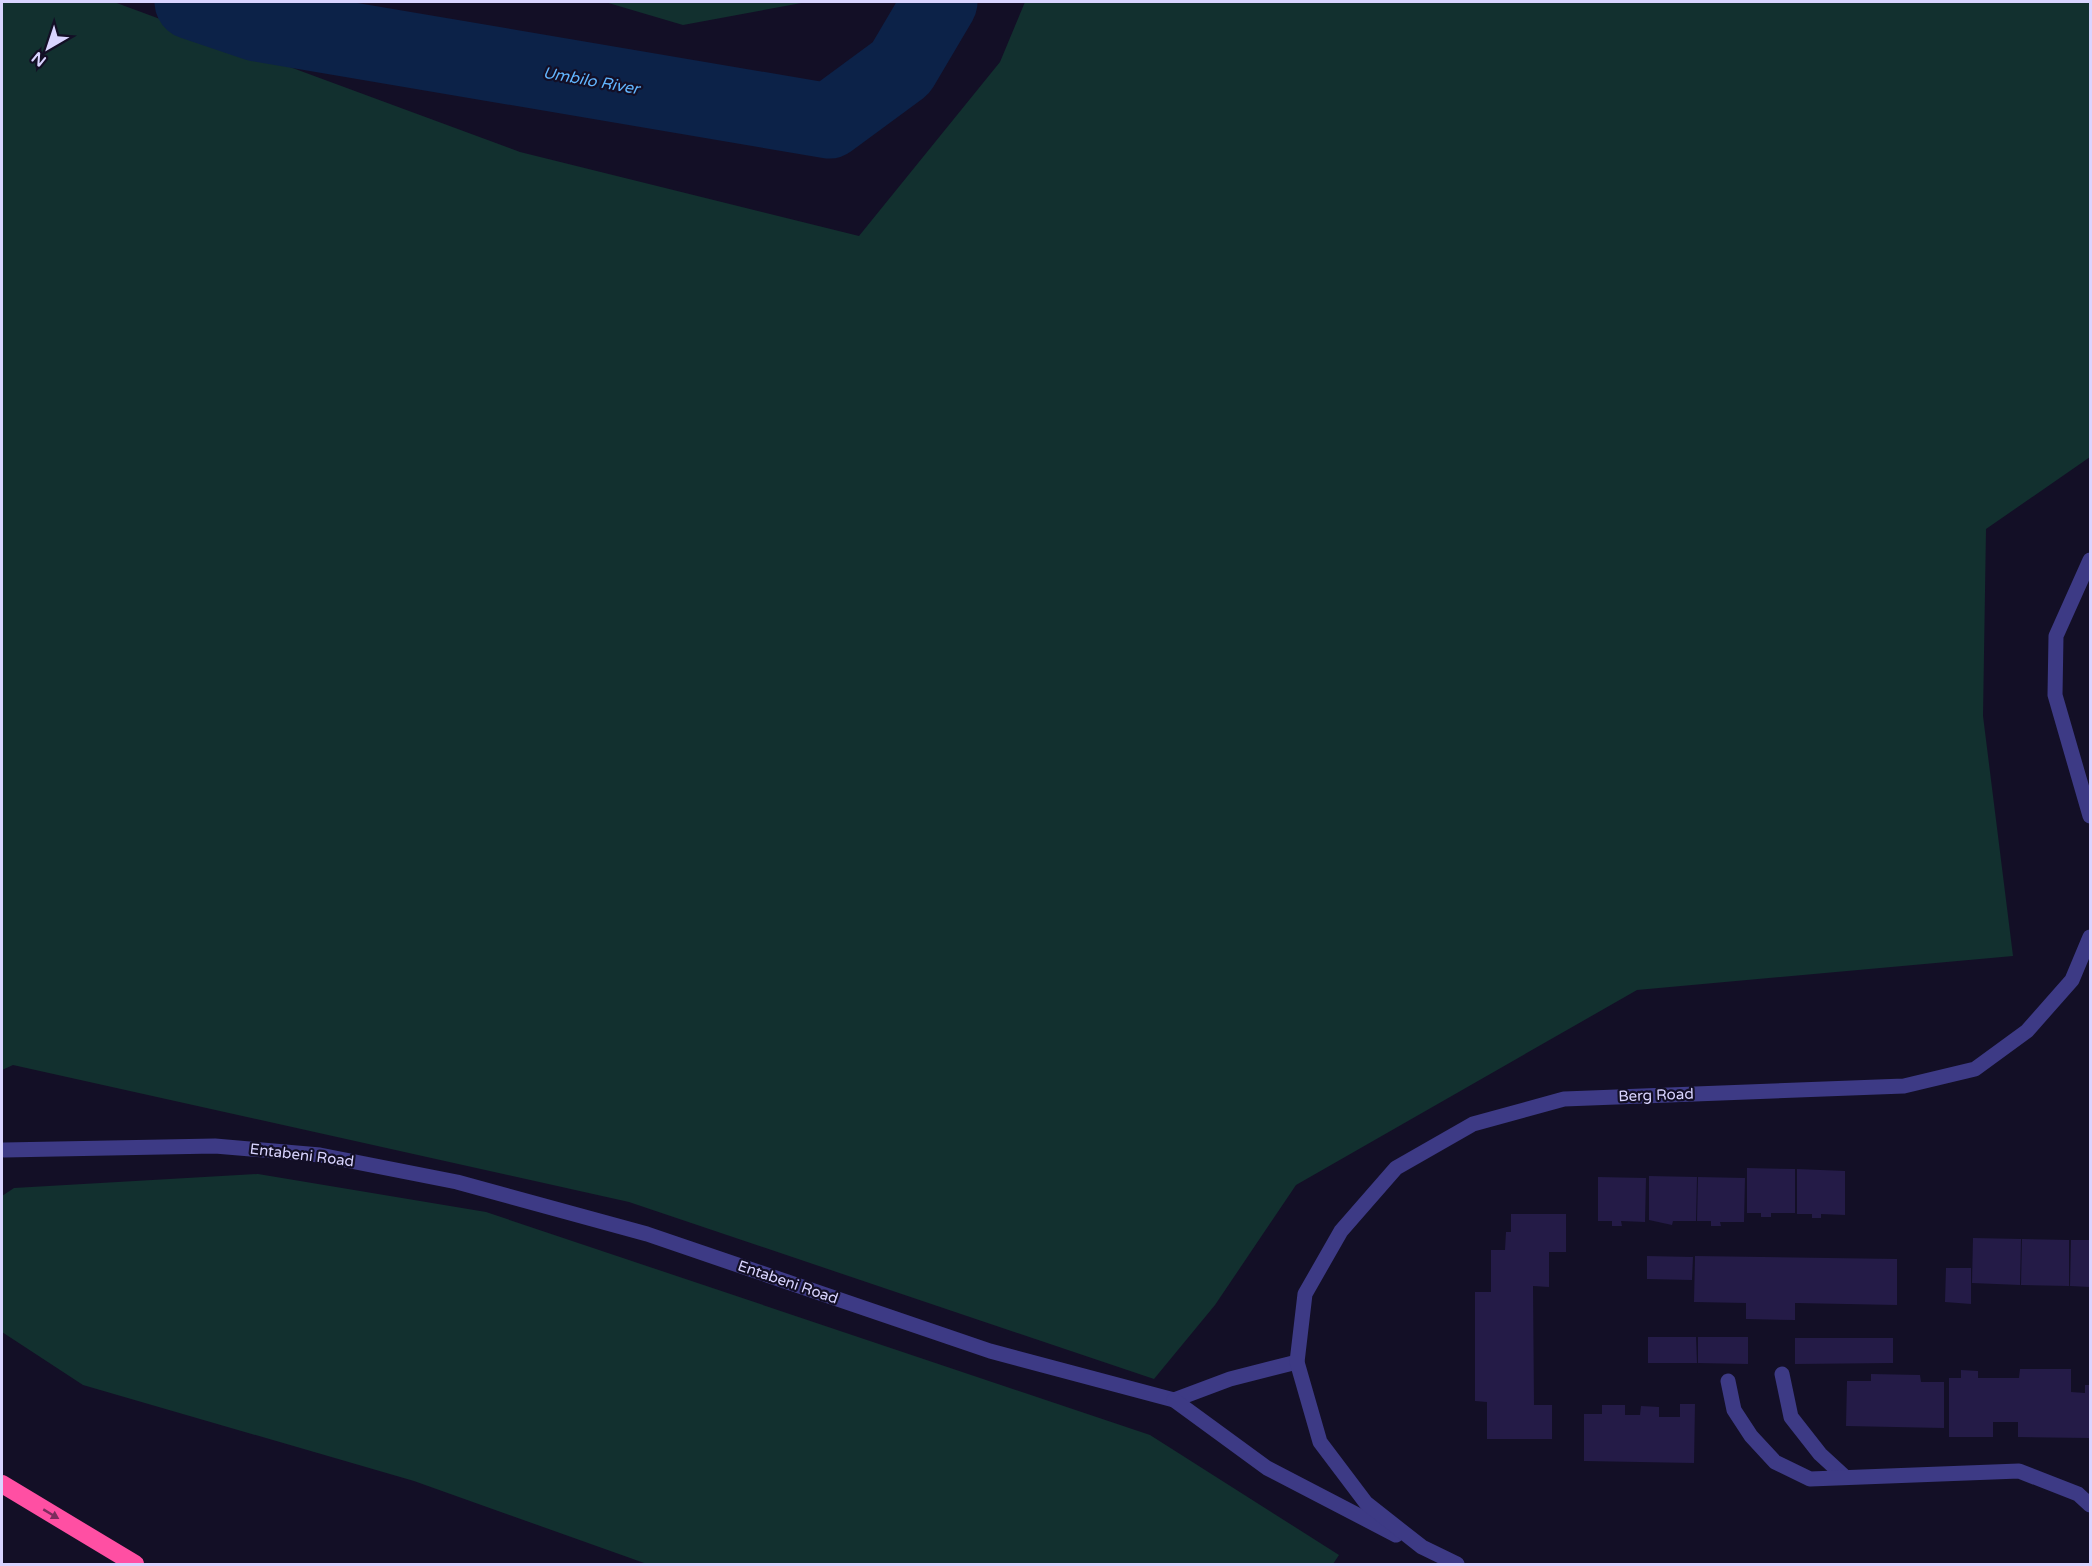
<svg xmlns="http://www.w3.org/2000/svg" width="2092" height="1566" font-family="'Varela Round',sans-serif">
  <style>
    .green { fill: #12302f }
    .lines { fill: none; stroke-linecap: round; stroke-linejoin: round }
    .river { stroke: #0c2248; stroke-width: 75 }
    .building { fill: #241b47 }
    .minor { stroke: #3d3a85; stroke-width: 15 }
    .highway { stroke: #ff4fa3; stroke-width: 18 }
    .oneway { fill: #7d2c5e }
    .labels { text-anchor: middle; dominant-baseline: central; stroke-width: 4.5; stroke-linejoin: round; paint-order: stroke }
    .street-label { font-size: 15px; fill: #d9d4ff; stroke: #130f26 }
    .water-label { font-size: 16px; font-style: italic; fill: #62b6ff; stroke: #130f26 }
  </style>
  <rect width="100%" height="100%" fill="#130f26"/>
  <!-- green -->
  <g class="green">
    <path d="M2,2h112l406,150 339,84 141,-174 25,-60h1065v455l-104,72 -3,187 30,240 -376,34 -341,195 -81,120 -61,74 -525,-177 -616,-137 -11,5z"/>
    <path d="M605,2h202l-124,23z"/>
    <path d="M258,1174l228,38 664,223 189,120 -6,9h-686l-233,-83 -331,-96 -81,-53v-136l12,-8z"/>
  </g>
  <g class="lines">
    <!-- river -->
    <path class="river" d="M192,2l65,22 572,97 72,-53 39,-66"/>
  </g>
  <!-- building -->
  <g class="building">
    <path d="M1747,1168l48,1v44h-24v4h-10v-4h-14z"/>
    <path d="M1797,1169l48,2v44l-24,-1v4h-9v-4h-15z"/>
    <path d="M1649,1176l48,1 -1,44h-23l-1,4 -23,-5z"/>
    <path d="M1598,1177l48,1 -1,44 -24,-1 1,5h-10v-5h-14z"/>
    <path d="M1698,1177l47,1 -1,44h-24l1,4h-10v-5h-14z"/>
    <path d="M1511,1214h55v38h-17v35l-16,-1 1,119h18v34h-65v-37l-12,-1v-109h16v-42h14l1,-18h5z"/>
    <path d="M1973,1238l48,1 -1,46 -48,-2z"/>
    <path d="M2022,1239l47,1v46l-48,-1z"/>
    <path d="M2071,1240h19v47l-20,-1z"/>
    <path d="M1647,1256l46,1 -1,23 -45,-1z"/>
    <path d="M1695,1256l202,3v46l-102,-2v17l-49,-1v-16l-52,-1z"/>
    <path d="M1946,1268h25v36l-26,-2z"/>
    <path d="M1648,1337h48l1,26h-49z"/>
    <path d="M1698,1337h50v27l-50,-1z"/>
    <path d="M1795,1338h98v25l-98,1z"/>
    <path d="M2020,1369h51v23l14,1v-8h5v53l-72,-1v-15h-25v15h-44v-59h12v-8l17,1v7h41z"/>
    <path d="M1871,1374l49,1 1,7h23v46l-98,-2 1,-45h24z"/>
    <path d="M1680,1404h15l-1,59 -110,-2v-47h18v-9h23v10h15l1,-9 18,1v10h21z"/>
  </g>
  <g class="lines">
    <!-- minor -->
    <g class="minor">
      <path d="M2090,560l-34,76 -1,59 35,121"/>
      <path d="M4,1150l211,-4 105,9 137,27 190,52 343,117 184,49 56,-21 67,-17"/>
      <path d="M1782,1374l9,43 29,37 25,23"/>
      <path d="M1728,1381l6,29 17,26 24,26 35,17 209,-8 59,23 12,11"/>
      <path d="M1174,1400l93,68 129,67"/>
      <path d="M1457,1564l-35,-17 -56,-44 -46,-61 -23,-80 8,-68 36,-63 55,-63 77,-44 91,-25 340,-13 71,-17 52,-38 45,-51 18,-43"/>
    </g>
    <!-- highway -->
    <path class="highway" d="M2,1484l133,80"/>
  </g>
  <!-- one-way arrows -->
  <defs><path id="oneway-solid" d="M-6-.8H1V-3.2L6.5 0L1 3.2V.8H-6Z" transform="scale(1.5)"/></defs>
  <use class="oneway" href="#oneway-solid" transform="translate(51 1514) rotate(31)"/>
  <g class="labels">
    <!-- street labels -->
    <g class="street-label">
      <text transform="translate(1656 1095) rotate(-2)">Berg Road</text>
      <text transform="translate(302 1155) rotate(7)">Entabeni Road</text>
      <text transform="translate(788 1282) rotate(19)">Entabeni Road</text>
    </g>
    <!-- water labels -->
    <g class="water-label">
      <text transform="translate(591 81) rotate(10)">Umbilo River</text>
    </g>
  </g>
  <!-- border -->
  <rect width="2092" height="1566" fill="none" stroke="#d9d4ff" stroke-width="6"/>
  <!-- north arrow -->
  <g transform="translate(48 48) rotate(219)" stroke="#130f26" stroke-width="4.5" paint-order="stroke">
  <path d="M0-4.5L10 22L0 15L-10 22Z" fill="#d9d4ff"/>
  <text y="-9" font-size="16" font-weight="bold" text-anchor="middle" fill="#d9d4ff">N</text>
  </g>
</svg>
